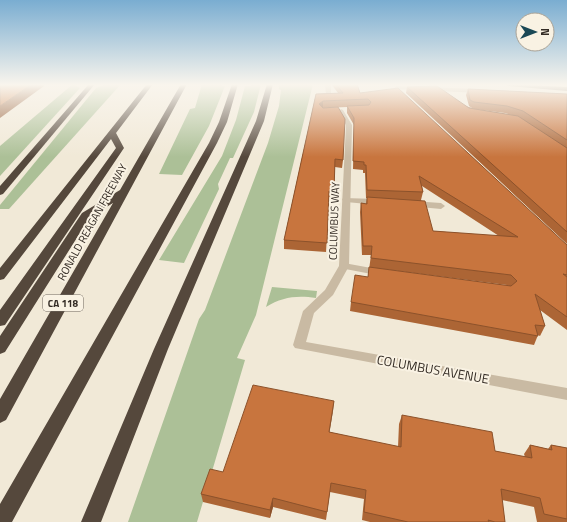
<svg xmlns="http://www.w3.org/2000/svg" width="567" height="522" font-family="'Titillium Web',sans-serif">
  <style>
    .green { fill: #acc097 }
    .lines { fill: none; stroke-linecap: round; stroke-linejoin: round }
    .service { fill: #c9baa3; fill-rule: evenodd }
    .minor { fill: #c9baa3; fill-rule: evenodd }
    .primary { fill: #766656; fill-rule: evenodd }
    .motorway { fill: #55483c; fill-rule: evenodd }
    .wall { fill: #ac6535; fill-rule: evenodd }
    .shaded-wall { fill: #8c522b }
    .building { fill: #c8753e; stroke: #8c522b }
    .labels { text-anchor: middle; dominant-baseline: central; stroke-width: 4; stroke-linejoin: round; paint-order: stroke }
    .shield { fill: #f9f2e3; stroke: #6f675e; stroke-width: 1 }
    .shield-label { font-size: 10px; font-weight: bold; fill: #342c25 }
    .street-label { font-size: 11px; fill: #342c25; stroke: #f9f2e3 }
    .near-street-label { font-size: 13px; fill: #342c25; stroke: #f9f2e3 }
  </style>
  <rect width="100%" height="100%" fill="#f1e9d7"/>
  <!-- green -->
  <g class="green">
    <path d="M73,84l7,4 -80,88v-30z"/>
    <path d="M106,84h15l-112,125h-9v-4l96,-117z"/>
    <path d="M202,84h20v2h3l-16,40 -27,49 -23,-1 31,-65 5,-1z"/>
    <path d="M251,84h10l-7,28 -21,46h-3l-12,26 1,5 -35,74 -25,-3 63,-104 14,-36 9,-34h5z"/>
    <path d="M279,84h34l-57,231 -19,43 8,2 -48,162h-69l71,-203 6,-9 63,-167 11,-37 2,-16 -2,-1z"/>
    <path d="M272,287l45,4 -1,7c-19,-3 -34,-1 -50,9z"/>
  </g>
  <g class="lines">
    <!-- service -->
    <g class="service">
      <path d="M325,84h6v12l-5,-1z"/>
      <path d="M343,198l35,1 4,3 -4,3 -32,-3 -4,-2z"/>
      <path d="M412,201l29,2 4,3 -4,3 -32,-3 -1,-2z"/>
      <path d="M344,263l38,7 5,3 -5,3 -42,-8 -1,-2z"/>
    </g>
    <!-- minor -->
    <g class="minor">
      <path d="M396,86l84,3 3,2 -3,2 -86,-4z"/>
      <path d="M341,109l2,1 9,15 -3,141 -16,29 -19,18 -8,29 261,46v12l-272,-52 -2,-3 10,-34 22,-21 14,-24 7,-141 -8,-14z"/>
    </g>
    <!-- primary -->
    <path class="primary" d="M506,84l61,3v4l-59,-5z"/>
    <!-- motorway -->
    <g class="motorway">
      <path d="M89,84h6l-92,110 -3,1v-9z"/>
      <path d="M147,84h6l-37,49 8,15 -119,177 -5,1v-16l116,-162 -5,-9 -107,140 -4,1v-12z"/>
      <path d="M181,84h6l-181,336 -6,3v-24l113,-196 -23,14 -85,135 -5,2v-18l82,-123 38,-23z"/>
      <path d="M232,84h6l-11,38 -10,21 -205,379h-12v-18l209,-361 10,-21z"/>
      <path d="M267,84h6l-9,37 -96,228 -67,173h-20l73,-173 102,-228z"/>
    </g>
  </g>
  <!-- wall -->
  <g class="wall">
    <path d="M333,84h24l3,9 207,152v85l-27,-20 5,16 -5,10 -2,-1 -4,10 -184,-34 1,-9 17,-25 3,-22h-9l-2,-43 1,-9 5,1 1,-6h-1l-1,-25h-2v-3l-10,-1 1,-44 -7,-12v-6l-24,1 20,52 -1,8 -7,-1 -2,33 -4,-1 -3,53 -42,-3v-9l32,-146 22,-1 -6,-8zM422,186l34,22 43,28 -66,-5 -12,-31 2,-8zM375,268l132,17 2,1z"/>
    <path d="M407,87l65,21 -3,-2 -3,-11 2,-6 99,5v150l-161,-151zM474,109l31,4 7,2z"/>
    <path d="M334,401l-5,31 69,15 1,-23 3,-9 93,36 30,6 -1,-3 6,-9 18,4 3,-4 16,3v74h-30l-3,-15 -32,-7 3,22h-135l-8,-2 2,-21 -34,-7 -4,28 -53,-13 -3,11 -67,-16 -2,-8 22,-22z"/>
  </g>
  <!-- shaded-wall -->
  <g class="shaded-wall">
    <path d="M32,84h11l1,2 -44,32v-12z"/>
    <path d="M323,101v7l-4,-4z"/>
    <path d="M334,401l-1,10 -5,30 1,-9z"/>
    <path d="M273,498v9l-3,11v-8z"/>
  </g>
  <!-- building -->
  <g class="building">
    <path d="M0,84h32l-32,22z"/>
    <path d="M336,84h21l3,9 38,-5 169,157v30l-4,-1 4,3v40l-32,-23 10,32 -10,-1 3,11 -187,-34 4,-27 13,2 1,-10 142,19 6,-5 -6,-6 -140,-17 1,-12h-9l-2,-43 6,1v-7l58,4 8,30 85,6 -99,-61 4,16 -56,-2 -1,-25h-2v-3l-11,-1 1,-43 -7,-12 22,-1 2,-3 -3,-3 -45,2 -4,3 4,4 15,-1 7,12 -2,41 -8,-1 -1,33 -5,-1 -2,52 -43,-3 32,-146 27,-1z"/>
    <path d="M437,86l32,22 49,8 49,32v84l-160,-145z"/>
    <path d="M468,89l99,5v46l-44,-29 -16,-5 -33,-4 -4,-2z"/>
    <path d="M253,385l81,16 -5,31 72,15 1,-32 90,17 3,19 37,7 -2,-13 22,5 -1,-5 16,3v71l-23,-5 -4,-16 -39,-9 4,33h-10l-7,-2 1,2h-81l-44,-10 2,-22 -35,-7 -4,29 -54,-14 -3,12 -69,-16 9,-25 13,3z"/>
  </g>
  <!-- sky -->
  <linearGradient id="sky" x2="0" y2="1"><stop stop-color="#7aadd1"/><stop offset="0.54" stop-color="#f9f5ed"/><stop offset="1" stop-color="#f9f5ed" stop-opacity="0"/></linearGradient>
  <rect width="567" height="157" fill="url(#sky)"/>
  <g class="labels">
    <!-- shield labels -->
    <rect class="shield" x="43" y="295" width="40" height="16" rx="3"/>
    <g class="shield-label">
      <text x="63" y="303">CA 118</text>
    </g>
    <!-- street labels -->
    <g class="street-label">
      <text transform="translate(334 221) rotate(-88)">COLUMBUS WAY</text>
      <text transform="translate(92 222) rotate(-61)">RONALD REAGAN FREEWAY</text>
    </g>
    <!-- near-street labels -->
    <g class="near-street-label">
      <text transform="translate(433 369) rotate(10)">COLUMBUS AVENUE</text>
    </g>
  </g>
  <!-- north arrow -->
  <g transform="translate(535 32) rotate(90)"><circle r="19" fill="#f9f2e3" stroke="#aaa397"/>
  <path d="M0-3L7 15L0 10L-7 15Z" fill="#1a4855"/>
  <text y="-6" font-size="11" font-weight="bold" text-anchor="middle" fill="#342c25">N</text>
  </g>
</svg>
